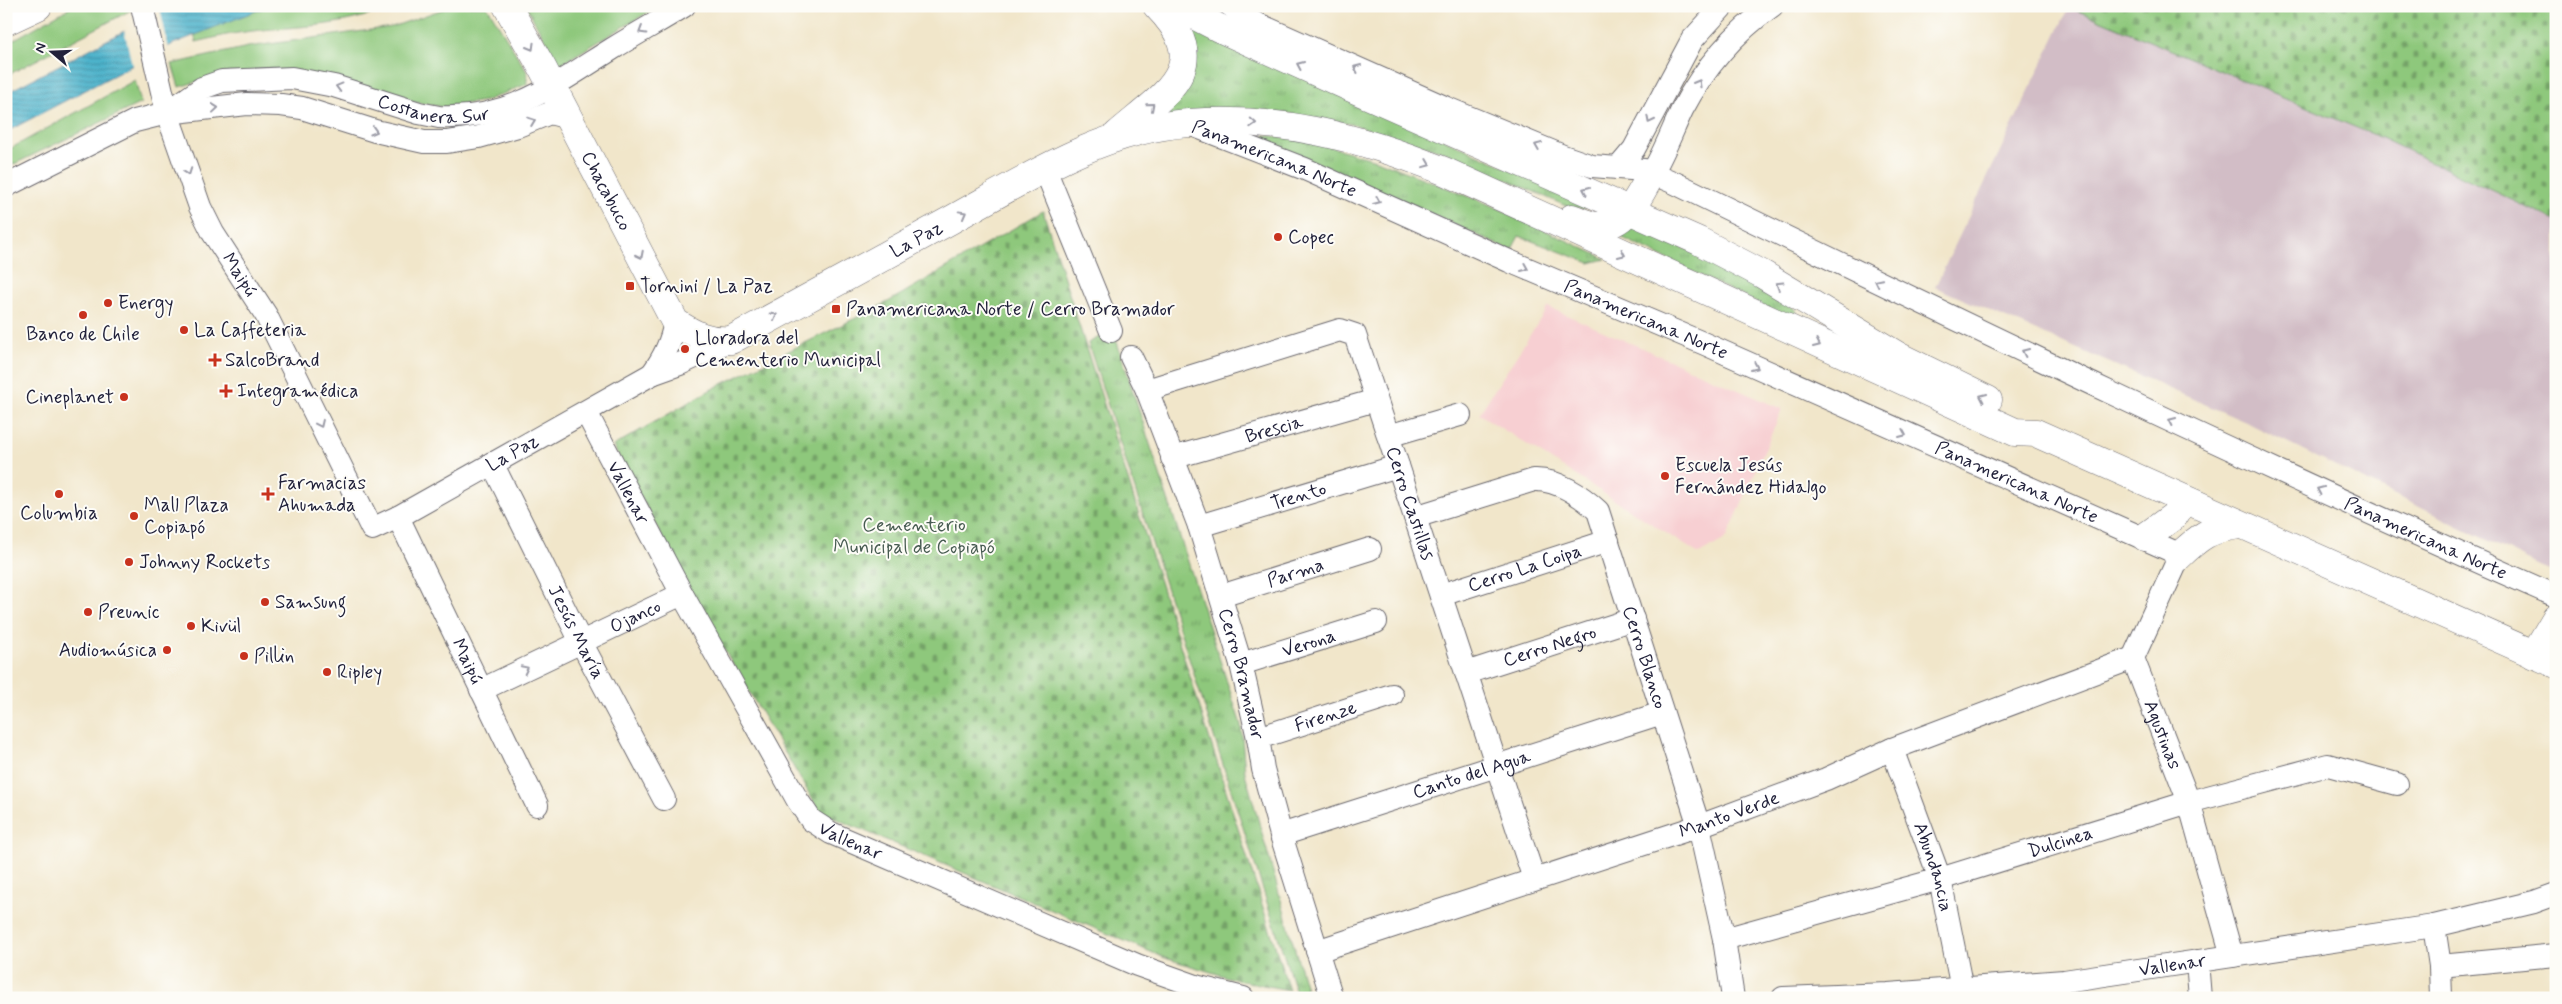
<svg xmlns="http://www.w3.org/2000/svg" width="2562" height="1004" font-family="Mynerve,sans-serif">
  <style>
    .built { fill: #f7cfd2 }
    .industrial { fill: #d2bdc6 }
    .grass { fill: url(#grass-tufts); stroke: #58755c }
    .cemetery { fill: url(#cemetery-stones); stroke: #58755c }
    .park { fill: #8ec87c; stroke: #58755c }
    .water { fill: url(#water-rules); stroke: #376a83 }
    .pier { fill: #f1e6ca }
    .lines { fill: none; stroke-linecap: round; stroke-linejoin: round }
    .minor-casing { stroke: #6a676d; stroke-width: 24 }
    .highway-casing { stroke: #6a676d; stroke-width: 29 }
    .minor { stroke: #fff; stroke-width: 22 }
    .highway { stroke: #fff; stroke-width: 28 }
    .oneway { stroke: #9c9ca7 }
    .poi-dot { fill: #c8321e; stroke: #fdfcf7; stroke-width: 2 }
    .labels { text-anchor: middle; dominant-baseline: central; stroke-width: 4; stroke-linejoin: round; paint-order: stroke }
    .street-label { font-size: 19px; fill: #22223b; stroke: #fdfcf7 }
    .poi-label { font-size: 19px; fill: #22223b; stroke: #fdfcf7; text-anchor: start }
    .park-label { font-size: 19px; fill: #485c52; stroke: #fdfcf7 }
  </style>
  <defs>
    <pattern id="grass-tufts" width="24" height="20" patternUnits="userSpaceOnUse" patternTransform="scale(1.25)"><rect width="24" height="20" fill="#8ec87c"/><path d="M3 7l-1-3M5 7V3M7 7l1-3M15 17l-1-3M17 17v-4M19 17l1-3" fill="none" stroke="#74a267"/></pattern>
    <pattern id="cemetery-stones" width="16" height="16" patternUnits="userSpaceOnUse" patternTransform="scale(1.25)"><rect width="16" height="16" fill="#8ec87c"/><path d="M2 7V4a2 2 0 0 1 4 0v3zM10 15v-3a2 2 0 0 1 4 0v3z" fill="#74a267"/></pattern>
    <pattern id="water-rules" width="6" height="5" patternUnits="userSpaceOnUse" patternTransform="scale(1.25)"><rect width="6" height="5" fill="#4cb2cb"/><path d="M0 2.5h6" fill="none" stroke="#3f90a6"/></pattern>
  </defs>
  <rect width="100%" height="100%" fill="#fdfcf7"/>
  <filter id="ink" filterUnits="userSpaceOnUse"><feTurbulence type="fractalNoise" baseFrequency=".02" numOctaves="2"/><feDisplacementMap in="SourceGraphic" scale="10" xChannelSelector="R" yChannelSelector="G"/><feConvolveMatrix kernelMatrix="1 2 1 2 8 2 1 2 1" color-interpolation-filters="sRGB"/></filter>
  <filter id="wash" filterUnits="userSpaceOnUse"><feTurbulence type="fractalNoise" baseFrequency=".0096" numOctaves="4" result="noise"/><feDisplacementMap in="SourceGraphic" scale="20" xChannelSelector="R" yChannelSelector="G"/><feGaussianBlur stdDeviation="1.12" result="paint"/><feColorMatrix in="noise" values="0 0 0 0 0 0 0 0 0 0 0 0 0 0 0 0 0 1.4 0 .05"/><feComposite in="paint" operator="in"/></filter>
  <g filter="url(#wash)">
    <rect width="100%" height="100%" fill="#f1e6ca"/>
    <!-- built -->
    <path class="built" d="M1548,307l234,102 -55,129 -28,16 -220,-140z"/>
    <!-- industrial -->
    <path class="industrial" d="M2069,7l312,131 175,83v353l-308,-151 -313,-136z"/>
    <!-- grass -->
    <g class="grass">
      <path d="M1181,21l409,184 -8,4 -16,-3 -124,-55 -91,-27 -65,-11 -133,7 20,-14 15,-20z"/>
      <path d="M1265,135l46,6 68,20 119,47 108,51 -16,4 -71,-27 -8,15 -109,-51 -138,-57z"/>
      <path d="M1635,223l139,71 23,17 -7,8 -169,-82z"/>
      <path d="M1113,330l128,395 4,48 62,219 -11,1 -208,-650z"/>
    </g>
    <!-- cemetery -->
    <g class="cemetery">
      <path d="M2066,6h490v215l-175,-83z"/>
      <path d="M1043,211l246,779 -52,-10 -72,-22 -345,-146 -112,-190 -95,-176 99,-57 176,-87z"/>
    </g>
    <!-- park -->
    <g class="park">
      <path d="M73,6h66l-133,70v-32z"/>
      <path d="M187,6h203c-47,24 -102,19 -152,27 -14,2 -28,6 -42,9z"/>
      <path d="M452,6h35l40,66v12l-42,17 -42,6 -214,-35 -50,15 -7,-23 76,-17 144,-20z"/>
      <path d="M526,6h133l-100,59z"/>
      <path d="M135,80l6,23 -135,65v-17z"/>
    </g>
    <!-- water -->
    <path class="water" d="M172,6h96l-95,38 -167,88v-39z"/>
    <!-- pier -->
    <path class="pier" d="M160,9l9,40 -36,20 -9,-40z"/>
  </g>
  <g filter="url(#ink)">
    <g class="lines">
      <defs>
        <g id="minor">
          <path id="s1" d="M142,6l25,107 33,94 13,26 53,82 106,214 26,-12 254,-143 28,-10 51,-24"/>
          <path id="s2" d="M1231,6l20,15 198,88 114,47 29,10 52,4 31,13c291,142 584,283 881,413"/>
          <path id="s3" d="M168,112l34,-24 20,-7 70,-3 42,8 85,27 20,4c70,4 117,-33 173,-68 24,-15 48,-28 72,-43"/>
          <path id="s4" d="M1192,125l113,44 204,92 196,83 467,207 6,6 -2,7 -43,94 56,144 43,154"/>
          <path d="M1618,168l16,-19 58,-109 31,-34"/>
          <path d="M1045,169l66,162"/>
          <path d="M1652,173c12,-20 20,-42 30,-63 22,-42 50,-76 90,-104"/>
          <path d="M6,186l129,-65 32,-8 80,-9 34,1 21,3 73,23 49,11h23l32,-5 39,-11 32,-13 19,5"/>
          <path id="s5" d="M1131,357l16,33 52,136 42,138 17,74 5,31 18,66 51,163"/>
          <path d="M652,374c12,-17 19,-31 23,-52"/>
          <path id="s6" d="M1147,390l193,-60 15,5 179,544"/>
          <path id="s7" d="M586,412l96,182 116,207 13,19 20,13 306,132 62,22 44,11"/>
          <path d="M1388,436l72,-21"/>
          <path id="s8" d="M1172,458l204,-58"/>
          <path id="s9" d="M492,463l89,179 83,157"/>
          <path id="s10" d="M398,517l139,288"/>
          <path id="s11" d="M1415,517l119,-37c23,-1 48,16 64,31l101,315 25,113 9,59"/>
          <path id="s12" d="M1199,526l199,-60"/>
          <path id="s13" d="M1441,595l167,-54"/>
          <path id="s14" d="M1221,596l149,-47"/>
          <path id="s15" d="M1241,664l135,-42"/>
          <path id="s16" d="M1466,673l167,-54"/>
          <path id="s17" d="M481,690l201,-96"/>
          <path id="s18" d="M1258,738l134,-43"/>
          <path id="s19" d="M1892,749l48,130 22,110"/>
          <path id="s20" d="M1281,835l381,-122"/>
          <path d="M2434,926l6,40 1,32"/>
          <path id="s21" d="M1724,939l216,-60 249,-77 139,-37 69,19"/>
          <path id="s22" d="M1317,951l382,-125 127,-47 66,-30 241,-91"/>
          <path d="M2197,961l3,37"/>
          <path d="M2440,966l116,-11"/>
          <path id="s23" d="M1783,998l105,-4 176,-13 370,-55 100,-24 22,-8"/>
        </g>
        <g id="highway">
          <path id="s24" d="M507,6l36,63 132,253c19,13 34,20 56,18 73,-40 146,-79 218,-119 75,-41 152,-92 239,-98 91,-7 172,14 256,48l571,261 21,1 520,231"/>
          <path d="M1176,6l43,22 126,57 354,156 63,33 136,82 90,44"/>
          <path d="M6,21l32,-15"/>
          <path d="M1117,135c47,-41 100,-68 40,-129"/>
          <path d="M1572,218c8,3 17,8 26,8 29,0 42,-32 54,-53"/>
          <path d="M2145,537l29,-21 10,-16"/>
          <path d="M2178,557c22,-21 31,-28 61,-32"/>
          <path d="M2534,655l22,-37"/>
        </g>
      </defs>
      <!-- minor casing -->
      <use href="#minor" class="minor-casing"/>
      <!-- highway casing -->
      <use href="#highway" class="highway-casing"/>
      <!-- minor -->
      <use href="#minor" class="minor"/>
      <!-- highway -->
      <use href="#highway" class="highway"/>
    </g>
    <!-- one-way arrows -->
    <defs><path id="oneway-chevron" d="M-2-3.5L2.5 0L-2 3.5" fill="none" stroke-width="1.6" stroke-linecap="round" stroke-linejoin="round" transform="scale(1.25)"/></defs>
    <g class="oneway">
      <use href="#oneway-chevron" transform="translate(642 31) rotate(149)"/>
      <use href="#oneway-chevron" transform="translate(531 47) rotate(60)"/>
      <use href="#oneway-chevron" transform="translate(1300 65) rotate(-156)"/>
      <use href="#oneway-chevron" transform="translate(1357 68) rotate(-156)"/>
      <use href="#oneway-chevron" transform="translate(1698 83) rotate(-60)"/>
      <use href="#oneway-chevron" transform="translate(339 87) rotate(-165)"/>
      <use href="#oneway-chevron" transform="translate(1151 106) rotate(-41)"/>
      <use href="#oneway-chevron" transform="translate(215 108) rotate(-6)"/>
      <use href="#oneway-chevron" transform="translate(1650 120) rotate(117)"/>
      <use href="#oneway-chevron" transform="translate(532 121) rotate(-21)"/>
      <use href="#oneway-chevron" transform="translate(1253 123) rotate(3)"/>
      <use href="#oneway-chevron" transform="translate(374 131) rotate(17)"/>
      <use href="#oneway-chevron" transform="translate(1538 146) rotate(-158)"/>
      <use href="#oneway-chevron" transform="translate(1427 164) rotate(22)"/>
      <use href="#oneway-chevron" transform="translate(188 172) rotate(70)"/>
      <use href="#oneway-chevron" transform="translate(1586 190) rotate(-156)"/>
      <use href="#oneway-chevron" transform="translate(1377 201) rotate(24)"/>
      <use href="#oneway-chevron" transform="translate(963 214) rotate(-29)"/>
      <use href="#oneway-chevron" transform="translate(1622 254) rotate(25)"/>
      <use href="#oneway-chevron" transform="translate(640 255) rotate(63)"/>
      <use href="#oneway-chevron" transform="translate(1525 268) rotate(23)"/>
      <use href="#oneway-chevron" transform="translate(1878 282) rotate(-154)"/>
      <use href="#oneway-chevron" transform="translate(1779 285) rotate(-148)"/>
      <use href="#oneway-chevron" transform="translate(774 316) rotate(-29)"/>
      <use href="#oneway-chevron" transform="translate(1817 344) rotate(24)"/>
      <use href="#oneway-chevron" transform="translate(2025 352) rotate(-155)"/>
      <use href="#oneway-chevron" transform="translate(1755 367) rotate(24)"/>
      <use href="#oneway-chevron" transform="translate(1983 397) rotate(-155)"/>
      <use href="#oneway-chevron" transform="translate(2172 421) rotate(-155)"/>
      <use href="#oneway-chevron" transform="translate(320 424) rotate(65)"/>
      <use href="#oneway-chevron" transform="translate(1903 434) rotate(23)"/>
      <use href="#oneway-chevron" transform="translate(2320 490) rotate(-155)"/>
      <use href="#oneway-chevron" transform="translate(525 669) rotate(-26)"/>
    </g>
  </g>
  <!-- markers -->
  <g class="poi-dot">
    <circle cx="1278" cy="237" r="5"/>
    <rect x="625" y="281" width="10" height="10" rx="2.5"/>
    <circle cx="108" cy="303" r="5"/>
    <rect x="831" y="304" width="10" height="10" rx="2.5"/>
    <circle cx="83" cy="315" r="5"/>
    <circle cx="184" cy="330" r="5"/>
    <circle cx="685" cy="349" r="5"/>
    <path d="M212.5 352.5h5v5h5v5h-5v5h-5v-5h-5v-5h5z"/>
    <path d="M223.5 383.5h5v5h5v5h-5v5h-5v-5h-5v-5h5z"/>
    <circle cx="124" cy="397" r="5"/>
    <circle cx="1665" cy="476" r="5"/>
    <circle cx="59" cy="494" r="5"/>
    <path d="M265.5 486.5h5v5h5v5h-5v5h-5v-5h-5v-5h5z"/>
    <circle cx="134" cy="516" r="5"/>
    <circle cx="129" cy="562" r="5"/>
    <circle cx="265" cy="602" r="5"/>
    <circle cx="88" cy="612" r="5"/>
    <circle cx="191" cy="626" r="5"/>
    <circle cx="167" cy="650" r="5"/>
    <circle cx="244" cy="656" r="5"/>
    <circle cx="327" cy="672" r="5"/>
  </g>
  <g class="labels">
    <!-- street labels -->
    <g class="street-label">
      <text stroke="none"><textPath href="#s3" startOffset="279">Costanera Sur</textPath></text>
      <text stroke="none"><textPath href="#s4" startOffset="89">Panamericana Norte</textPath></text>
      <text stroke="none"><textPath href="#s24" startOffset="210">Chacabuco</textPath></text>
      <text stroke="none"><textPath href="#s24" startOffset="629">La Paz</textPath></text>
      <text stroke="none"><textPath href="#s1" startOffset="288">Maipú</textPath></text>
      <text stroke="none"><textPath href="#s4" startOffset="494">Panamericana Norte</textPath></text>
      <text stroke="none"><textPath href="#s8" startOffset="106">Brescia</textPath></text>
      <text stroke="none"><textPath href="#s1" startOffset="735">La Paz</textPath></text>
      <text stroke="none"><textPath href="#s4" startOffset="899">Panamericana Norte</textPath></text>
      <text stroke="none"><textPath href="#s7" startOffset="91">Vallenar</textPath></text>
      <text stroke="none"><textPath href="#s12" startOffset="104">Trento</textPath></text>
      <text stroke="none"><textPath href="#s6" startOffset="395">Cerro Castillas</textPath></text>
      <text stroke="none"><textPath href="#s2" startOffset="1312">Panamericana Norte</textPath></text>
      <text stroke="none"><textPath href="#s13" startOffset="88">Cerro La Coipa</textPath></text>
      <text stroke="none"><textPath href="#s14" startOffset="78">Parma</textPath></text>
      <text stroke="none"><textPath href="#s17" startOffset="171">Ojanco</textPath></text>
      <text stroke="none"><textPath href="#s9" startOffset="189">Jesús María</textPath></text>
      <text stroke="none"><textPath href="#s15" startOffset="71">Verona</textPath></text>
      <text stroke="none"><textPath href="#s16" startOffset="88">Cerro Negro</textPath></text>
      <text stroke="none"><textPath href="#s11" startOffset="351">Cerro Blanco</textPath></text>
      <text stroke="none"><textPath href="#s10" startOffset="160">Maipú</textPath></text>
      <text stroke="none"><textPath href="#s5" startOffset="336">Cerro Bramador</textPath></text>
      <text stroke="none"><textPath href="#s18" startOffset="71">Firenze</textPath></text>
      <text stroke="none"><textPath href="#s4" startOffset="1270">Agustinas</textPath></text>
      <text stroke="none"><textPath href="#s20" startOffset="200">Canto del Agua</textPath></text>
      <text stroke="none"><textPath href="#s22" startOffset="434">Manto Verde</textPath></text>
      <text stroke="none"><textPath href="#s7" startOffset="511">Vallenar</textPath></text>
      <text stroke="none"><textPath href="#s21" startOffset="350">Dulcinea</textPath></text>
      <text stroke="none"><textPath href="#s19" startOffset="125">Abundancia</textPath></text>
      <text stroke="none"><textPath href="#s23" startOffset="391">Vallenar</textPath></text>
    </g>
    <!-- poi labels -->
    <g class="poi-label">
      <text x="1288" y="237">Copec</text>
      <text x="640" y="286">Tornini / La Paz</text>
      <text x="118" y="303">Energy</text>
      <text x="846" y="309">Panamericana Norte / Cerro Bramador</text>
      <text x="194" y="330">La Caffeteria</text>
      <text x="83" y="334" text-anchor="middle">Banco de Chile</text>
      <text x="695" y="338">Lloradora del<tspan x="695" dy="22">Cementerio Municipal</tspan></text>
      <text x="225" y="360">SalcoBrand</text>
      <text x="237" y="391">Integramédica</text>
      <text x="114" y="397" text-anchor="end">Cineplanet</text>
      <text x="1675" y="465">Escuela Jesús<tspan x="1675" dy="22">Fernández Hidalgo</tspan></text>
      <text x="278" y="483">Farmacias<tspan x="278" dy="22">Ahumada</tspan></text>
      <text x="144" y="505">Mall Plaza<tspan x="144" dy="22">Copiapó</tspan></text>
      <text x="59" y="513" text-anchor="middle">Columbia</text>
      <text x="139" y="562">Johnny Rockets</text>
      <text x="275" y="602">Samsung</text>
      <text x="98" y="612">Preunic</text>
      <text x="201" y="626">Kivül</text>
      <text x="157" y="650" text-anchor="end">Audiomúsica</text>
      <text x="254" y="656">Pillin</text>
      <text x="337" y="672">Ripley</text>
    </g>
    <!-- park labels -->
    <g class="park-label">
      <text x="914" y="525">Cementerio<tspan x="914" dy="22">Municipal de Copiapó</tspan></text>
    </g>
  </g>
  <!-- margin -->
  <rect width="2562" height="1004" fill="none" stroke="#fdfcf7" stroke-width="25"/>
  <!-- north arrow -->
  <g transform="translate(52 52) rotate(289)" stroke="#fdfcf7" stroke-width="4" paint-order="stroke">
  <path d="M0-4L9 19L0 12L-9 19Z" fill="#22223b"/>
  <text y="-8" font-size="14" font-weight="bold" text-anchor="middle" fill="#22223b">N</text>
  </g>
</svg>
